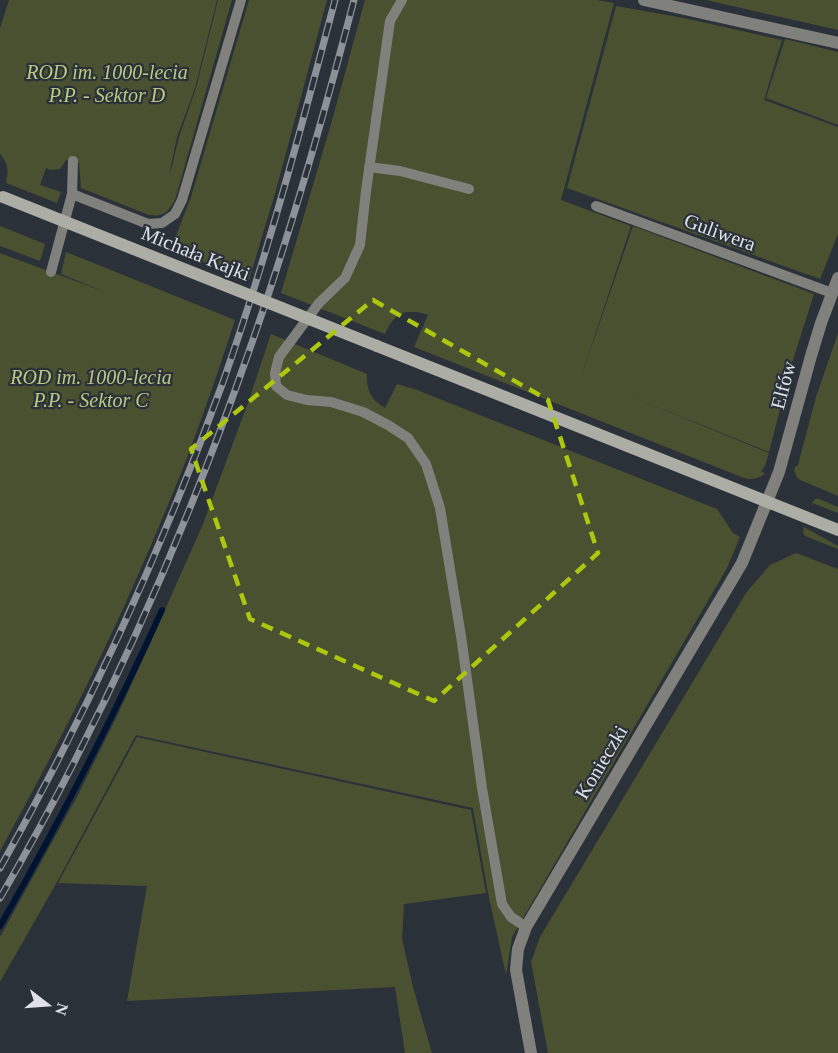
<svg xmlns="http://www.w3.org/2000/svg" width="838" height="1053" font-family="'Times New Roman',serif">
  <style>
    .green { fill: #4a5130 }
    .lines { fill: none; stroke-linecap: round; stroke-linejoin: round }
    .stream { stroke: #001432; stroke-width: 6 }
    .lane { stroke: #80817c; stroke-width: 10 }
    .street { stroke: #80817c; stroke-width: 12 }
    .secondary { stroke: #acaea6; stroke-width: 12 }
    .rail-casing { stroke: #8d9299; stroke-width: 7 }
    .rail { stroke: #2a3139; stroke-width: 4.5; stroke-dasharray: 14; stroke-linecap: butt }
    .secondary-bridge { stroke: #acaea6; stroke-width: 12 }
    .marked { fill: none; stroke: #adc60f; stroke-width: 4.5; stroke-dasharray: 12 8; stroke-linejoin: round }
    .labels { text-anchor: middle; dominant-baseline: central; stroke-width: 4.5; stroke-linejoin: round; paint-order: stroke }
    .park-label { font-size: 20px; font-style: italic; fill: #baca80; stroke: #2a3139 }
    .street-label { font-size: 20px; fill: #dee2e8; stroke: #2a3139 }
  </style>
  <rect width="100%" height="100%" fill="#2a3139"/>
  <!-- green -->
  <g class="green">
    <path d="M9,0h208l-22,88 -18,49 -8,38 3,-9 7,-29 17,-49 22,-88h14l-57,200c-8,13 -11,17 -26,15l-68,-27 -2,-25 -13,-3 -6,9 -10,1 -4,-2 -6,17 21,7 -4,11 -51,-20c3,-12 2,-20 -6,-29v-126z"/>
    <path d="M249,0h78l-51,190 -27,90 -78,-31 20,-52z"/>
    <path d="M365,0h231l18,3 -53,197 70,26 -50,151 52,-151 181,68 -22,69 -23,89 -139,-56 139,57 -4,13 -4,5 4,3c-8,5 -12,6 -21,4l-330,-131 14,-32c-23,-7 -33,-3 -43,19l-104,-41 50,-169z"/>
    <path d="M706,0h132v30z"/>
    <path d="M616,6l68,12 98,22 -18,60 74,27v107l-18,45 -253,-91z"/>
    <path d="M785,39l53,13v73l-72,-27z"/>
    <path d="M0,226l45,18 -5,17 -40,-15z"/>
    <path d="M66,252l169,68c-21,64 -43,129 -70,192 -48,116 -104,229 -165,339v-598l105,39 -44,-18z"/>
    <path d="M838,333v163l-40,-17 -4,-8 1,-4 3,-2 18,-68z"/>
    <path d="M271,334l96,40c-1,16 4,26 18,34l12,-24 20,6 300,119 16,24 7,4 -13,31 -215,369 -6,38 -18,-82 -15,-85 -337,-73 -79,147 -57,100v-45l78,-142 39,-79 32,-70 54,-122 46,-124z"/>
    <path d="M815,499h4l19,8v6l-26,-10z"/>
    <path d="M804,527l34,19v3l-33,-13 -2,-3z"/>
    <path d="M796,553l42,16v484h-290l-17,-91 9,-25 206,-344 24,-28z"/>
    <path d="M137,737l334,73 15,83 -82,11 -2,34 11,49 19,66h-27l-10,-66 -268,14 20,-115 -89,-3z"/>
  </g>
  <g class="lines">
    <!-- stream -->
    <path class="stream" d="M0,926c59,-103 113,-208 162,-316"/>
    <!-- lane -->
    <g class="lane">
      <path d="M402,0l-12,21 -24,170 -6,54 -15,33 -26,25 -40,54 -4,16 1,13 11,9 20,5 24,2 32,10 25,13 20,13 18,26 14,44 21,128 21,152 20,116 9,13 15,10"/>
      <path d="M369,167l31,4 69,18"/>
      <path d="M72,194l76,30 14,-1 13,-9 7,-14 59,-200"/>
      <path d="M596,206l236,87"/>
      <path d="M51,272l21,-78 1,-33"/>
    </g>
    <!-- street -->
    <g class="street">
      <path d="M644,0l194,43"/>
      <path d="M531,1053l-15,-83 2,-21 8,-22 216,-364 37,-91 32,-116 10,-33 17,-45"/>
    </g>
    <!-- secondary -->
    <path class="secondary" d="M377,346l461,184"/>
    <defs>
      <g id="rail">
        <path d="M0,868c87,-155 162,-318 223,-486 44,-125 78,-253 112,-382"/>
        <path d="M0,898c100,-172 182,-356 248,-544 41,-116 75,-235 106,-354"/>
      </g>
    </defs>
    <!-- rail casing -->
    <use href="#rail" class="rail-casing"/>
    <!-- rail -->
    <use href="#rail" class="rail"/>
    <!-- secondary-bridge -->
    <path class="secondary-bridge" d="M3,197l374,149"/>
  </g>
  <!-- marked area -->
  <path class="marked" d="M373,300l175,100 50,153 -164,148 -184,-82 -59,-170z"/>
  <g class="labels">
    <!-- park labels -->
    <g class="park-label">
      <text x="107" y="72">ROD im. 1000-lecia<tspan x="107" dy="23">P.P. - Sektor D</tspan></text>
      <text x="91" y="377">ROD im. 1000-lecia<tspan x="91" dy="23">P.P. - Sektor C</tspan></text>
    </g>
    <!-- street labels -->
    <g class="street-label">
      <text transform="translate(720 232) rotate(20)">Guliwera</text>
      <text transform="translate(196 253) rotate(22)">Michała Kajki</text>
      <text transform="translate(783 385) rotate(-75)">Elfów</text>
      <text transform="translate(601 762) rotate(-59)">Konieczki</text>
    </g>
  </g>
  <!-- north arrow -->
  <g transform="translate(48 1005) rotate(107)" stroke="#2a3139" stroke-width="4.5" paint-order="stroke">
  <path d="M0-4.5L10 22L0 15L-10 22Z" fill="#dee2e8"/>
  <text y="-9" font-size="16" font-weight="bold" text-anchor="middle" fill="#dee2e8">N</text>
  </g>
</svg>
